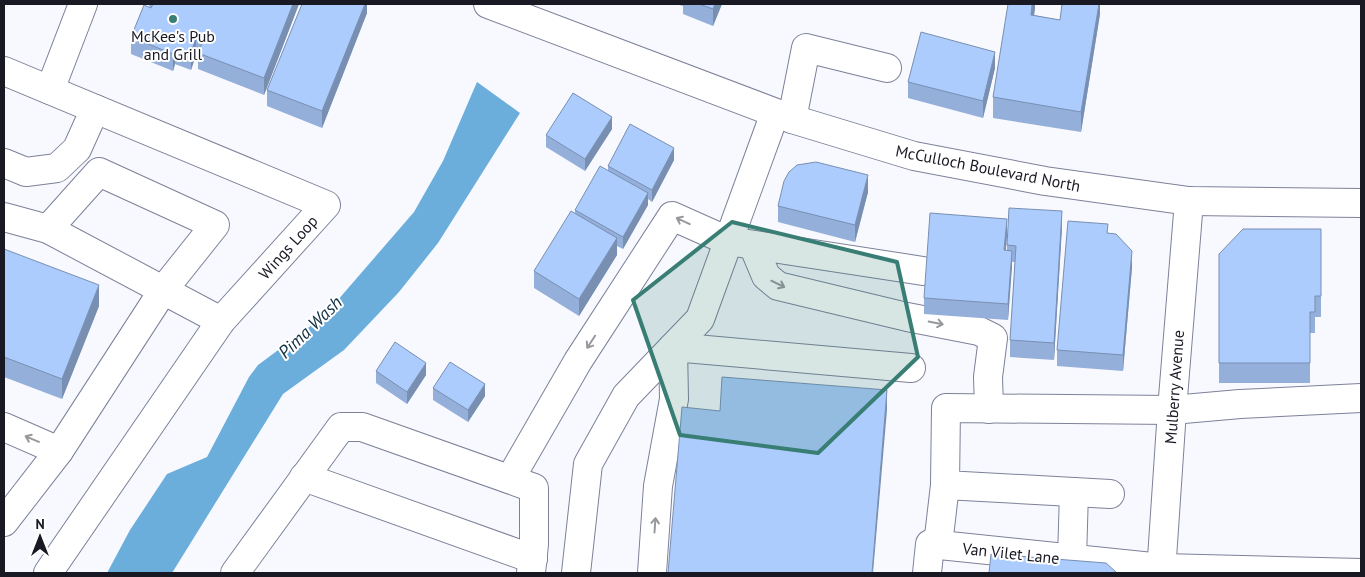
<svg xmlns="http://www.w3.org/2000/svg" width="1365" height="577" font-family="'PT Sans',sans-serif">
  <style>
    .water { fill: #6baedc }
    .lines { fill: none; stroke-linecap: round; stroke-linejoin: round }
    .minor-casing { stroke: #7d8199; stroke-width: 30 }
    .major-casing { stroke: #7d8199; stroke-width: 30 }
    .minor { stroke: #fff; stroke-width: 28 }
    .major { stroke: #fff; stroke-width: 28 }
    .wall { fill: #94afda }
    .shaded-wall { fill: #788fb1 }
    .building { fill: #acccfd; stroke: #788fb1 }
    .oneway { stroke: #97989c }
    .marked { fill: #387e74; fill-opacity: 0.2; stroke: #387e74; stroke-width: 4; stroke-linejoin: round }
    .poi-dot { fill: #387e74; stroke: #fff; stroke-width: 2 }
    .labels { text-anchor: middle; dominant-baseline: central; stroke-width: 4; stroke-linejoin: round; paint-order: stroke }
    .poi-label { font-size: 16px; fill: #181923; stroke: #fff }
    .street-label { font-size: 16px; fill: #181923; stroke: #fff }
    .water-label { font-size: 18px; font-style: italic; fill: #112f42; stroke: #fff }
  </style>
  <rect width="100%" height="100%" fill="#f8f9fe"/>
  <!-- water -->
  <path class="water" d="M477,82l43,31 -82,130 -39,49 -55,58 -61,44 -111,179h-65l23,-43 37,-56 40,-17 42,-80 9,-12 66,-49 90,-104 29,-51z"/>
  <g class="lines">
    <defs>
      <g id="minor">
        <path d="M4,71l322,134 -105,116 -173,252"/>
        <path d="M50,90l33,-86"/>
        <path d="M792,119l14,-71 81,20"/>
        <path d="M4,163l22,9 31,-4 20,-19 18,-40"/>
        <path d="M4,217l44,12"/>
        <path d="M753,245l13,31 12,10 129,31 72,14 14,7 -5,39 1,32"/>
        <path d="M4,427l55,24"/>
        <path d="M304,477l229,82"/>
        <path d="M510,479l68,-118 94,-145 56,25 195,30"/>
        <path d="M1110,494l-165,-9 1,-77 226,2 68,-6 121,-6"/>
        <path d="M4,522l55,-71 105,-162 51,-64 -116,-53 -51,57 173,92"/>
        <path d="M938,545l7,-60"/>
        <path d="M1072,559l2,-67"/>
        <path d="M235,573l106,-146h21l172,61v56l-3,29"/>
        <path d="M576,573l12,-109 38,-68 74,-77 75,-206"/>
        <path d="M652,573l6,-87 16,-87 -1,-52 238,21"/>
        <path d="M927,573l3,-29 232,24 199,5"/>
        <path d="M1161,573l11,-163 17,-209"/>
      </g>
      <path id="major" d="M488,4l304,115 122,37 131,25 144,20 172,2"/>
    </defs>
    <!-- minor casing -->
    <use href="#minor" class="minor-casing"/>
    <!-- major casing -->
    <use href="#major" class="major-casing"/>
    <!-- minor -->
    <use href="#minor" class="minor"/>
    <!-- major -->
    <use href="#major" class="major"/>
  </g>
  <!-- wall -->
  <g class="wall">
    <path d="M149,4h150l-35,91 -66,-26v-14h-2l-5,15 -16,-6 -2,7 -42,-17v-17l20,-29 -2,-2z"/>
    <path d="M367,4v9l-45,115 -55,-22v-16z"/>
    <path d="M676,4h46l-9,22 -30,-12v-8z"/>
    <path d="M1035,4l-1,11 26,5 40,-16v10l-19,118 -88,-14v-21z"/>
    <path d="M995,68l-12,50 -75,-20v-16z"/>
    <path d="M612,129l-27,42 -39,-24v-12z"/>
    <path d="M674,160l-22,42 -4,-3v6l-25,44 -6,-3v9l-38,61 -45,-28v-17l41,-58v-3l33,-39v-5z"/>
    <path d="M868,192l-13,50 -77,-20v-16z"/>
    <path d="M1062,227l-8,133 -44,-3v-17l5,-78h-3l-4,58 -84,-6v-16l83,-63 -1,15h1v-5z"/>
    <path d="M1321,229v88h-6v16h-5v50h-91v-129z"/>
    <path d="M1108,233l24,34 -9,104 -66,-5v-16z"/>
    <path d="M4,249l95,57 -37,93 -58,-22z"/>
    <path d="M376,371l50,4 -19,29 -31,-21z"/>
    <path d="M433,388l52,8 -17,26 -35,-22z"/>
  </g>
  <!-- shaded-wall -->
  <g class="shaded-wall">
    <path d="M293,4h6l-35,91v-17z"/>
    <path d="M365,4h2v9l-45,115v-17z"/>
    <path d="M715,4h7l-9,22v-17z"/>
    <path d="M1032,4h3v5l-4,26v-20z"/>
    <path d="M1099,4h1v10l-19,118v-20z"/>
    <path d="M196,38v17l-5,15v-17z"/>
    <path d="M175,48v16l-2,7v-17z"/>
    <path d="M995,52v16l-12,50v-17z"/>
    <path d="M612,117v12l-27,42v-12z"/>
    <path d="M674,148v12l-22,42v-12z"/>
    <path d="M868,175v17l-13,50v-17z"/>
    <path d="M648,193v12l-25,44v-12z"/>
    <path d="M1062,211v16l-8,133v-17z"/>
    <path d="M1007,219v16l-3,32v-17z"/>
    <path d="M617,238v17l-38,61v-17z"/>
    <path d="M1012,251v16l-4,53v-16z"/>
    <path d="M1132,251v16l-9,104v-16z"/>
    <path d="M99,285v21l-37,93v-20z"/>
    <path d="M426,363v12l-19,29v-12z"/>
    <path d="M485,384v12l-17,26v-12z"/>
    <path d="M887,390v20l-14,163h-1z"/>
  </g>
  <!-- building -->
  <g class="building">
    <path d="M153,4h140l-29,74 -66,-25 5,-12 -7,-3 -5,15 -16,-5 -2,6 -42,-17 13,-32 7,3z"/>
    <path d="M302,4h63l-43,107 -55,-21z"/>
    <path d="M699,4h16l-2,5z"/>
    <path d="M1008,4h24l-1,11 29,5 2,-16h37l-18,108 -88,-15z"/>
    <path d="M921,32l74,20 -12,49 -75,-19z"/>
    <path d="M573,93l39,24 -27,42 -39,-24z"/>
    <path d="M630,124l44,24 -22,42 -44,-24z"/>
    <path d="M816,162l52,13 -13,50 -77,-19 6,-25 5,-9 8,-7z"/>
    <path d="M600,166l48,27 -25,44 -48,-27z"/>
    <path d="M1009,208l53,3 -8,132 -44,-3 6,-94 -9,-1z"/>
    <path d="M571,211l46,27 -38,61 -45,-28z"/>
    <path d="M930,213l77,6 -3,31 8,1 -4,53 -84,-6z"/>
    <path d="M1068,221l40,3 -1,9 9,1 16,17 -9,104 -66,-5z"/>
    <path d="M1243,229h78v67h-6v16h-5v51h-91v-109z"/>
    <path d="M4,249l95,36 -37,94 -58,-22z"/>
    <path d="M395,342l31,21 -19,29 -31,-21z"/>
    <path d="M450,362l35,22 -17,26 -35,-22z"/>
    <path d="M722,377l165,13 -15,183h-204l14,-166 38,4z"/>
    <path d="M991,554l115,9 10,9v1h-127z"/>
  </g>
  <!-- one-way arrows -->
  <defs><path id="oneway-shaft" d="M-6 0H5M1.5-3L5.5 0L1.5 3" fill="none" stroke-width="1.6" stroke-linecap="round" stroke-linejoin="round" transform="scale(1.25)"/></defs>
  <g class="oneway">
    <use href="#oneway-shaft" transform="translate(683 221) rotate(-155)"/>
    <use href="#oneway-shaft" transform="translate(778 284) rotate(26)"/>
    <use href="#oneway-shaft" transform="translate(936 323) rotate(11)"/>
    <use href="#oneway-shaft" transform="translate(591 342) rotate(123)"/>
    <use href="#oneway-shaft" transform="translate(32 439) rotate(-157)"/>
    <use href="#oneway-shaft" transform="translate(655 525) rotate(-86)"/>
  </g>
  <!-- marked area -->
  <path class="marked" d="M732,222l165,40 21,95 -100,96 -138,-18 -47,-135z"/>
  <!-- markers -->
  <circle class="poi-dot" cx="173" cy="19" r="5"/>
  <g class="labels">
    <!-- poi labels -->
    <g class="poi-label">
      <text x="173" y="36">McKee's Pub<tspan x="173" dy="18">and Grill</tspan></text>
    </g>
    <!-- street labels -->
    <g class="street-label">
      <text transform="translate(988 168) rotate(11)">McCulloch Boulevard North</text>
      <text transform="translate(288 247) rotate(-48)">Wings Loop</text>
      <text transform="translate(1174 387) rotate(-86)">Mulberry Avenue</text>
      <text transform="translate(1011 553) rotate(6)">Van Vilet Lane</text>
    </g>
    <!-- water labels -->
    <g class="water-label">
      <text transform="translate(310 327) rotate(-44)">Pima Wash</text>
    </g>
  </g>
  <!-- border -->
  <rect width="1365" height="577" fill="none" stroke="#181923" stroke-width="10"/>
  <!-- north arrow -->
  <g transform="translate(40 537)" stroke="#ffffff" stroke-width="4" paint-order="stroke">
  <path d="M0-4L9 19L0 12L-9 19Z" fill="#181923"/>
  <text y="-8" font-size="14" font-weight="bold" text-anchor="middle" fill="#181923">N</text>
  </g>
</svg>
